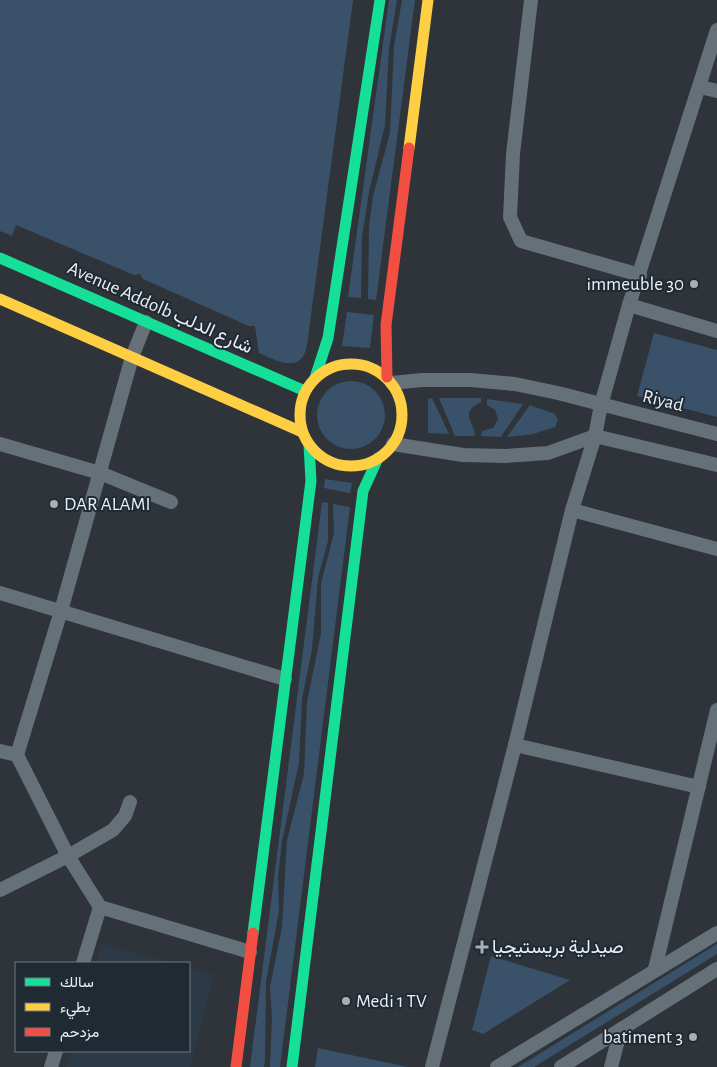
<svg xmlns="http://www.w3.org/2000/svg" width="717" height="1067" font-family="'Alegreya Sans',Vazirmatn,sans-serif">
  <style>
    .built { fill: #2b3a46 }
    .green { fill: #395269 }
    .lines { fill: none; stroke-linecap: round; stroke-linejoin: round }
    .street { stroke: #657078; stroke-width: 14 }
    .fast { stroke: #16e098; stroke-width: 11 }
    .slow { stroke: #ffcf43; stroke-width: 11 }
    .jam { stroke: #f24e42; stroke-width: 11 }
    .poi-dot { fill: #a8aeb4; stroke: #202a33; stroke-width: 2 }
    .labels { text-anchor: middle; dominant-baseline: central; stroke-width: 4; stroke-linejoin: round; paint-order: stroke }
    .poi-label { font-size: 19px; fill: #e9f0f6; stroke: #202a33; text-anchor: start }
    .street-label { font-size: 19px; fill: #e9f0f6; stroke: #202a33 }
  </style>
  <rect width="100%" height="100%" fill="#2e3439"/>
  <!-- built -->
  <g class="built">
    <path d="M102,944l11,3 59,16h-76z"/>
    <path d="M189,968l25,7 -24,92h-124l5,-16h118z"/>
  </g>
  <!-- green -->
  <g class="green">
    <path d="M0,0h353l-46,345c-5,30 -30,16 -48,8l-4,-27h-6l-106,-47 -3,-5 -6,1 -118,-50 -4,11 -12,-5z"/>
    <path d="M389,0h8l-8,48 -4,77 -16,67 -7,45 -1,61 -13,-1z"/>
    <path d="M402,0h13l-39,300 -8,-1 1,-72 4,-31 17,-63 4,-87z"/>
    <path d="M347,312l27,3 -4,33 -28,-2z"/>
    <path d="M654,333l63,17v67l-80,-21z"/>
    <circle cx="351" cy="415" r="34"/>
    <path d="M432,398l17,36 -21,-1v-34z"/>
    <path d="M439,398h42v4c-23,11 -6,20 -6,34h-20z"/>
    <path d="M487,399l36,5 -22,33 -20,-1 1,-5 11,-3 5,-9 -3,-9 -8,-5z"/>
    <path d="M530,405l25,9 3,6 -3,7 -22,7 -26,3z"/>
    <path d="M325,479l27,4 -2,10 -26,-5z"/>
    <path d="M322,502l6,1v38l-10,37 -6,71 -10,50 -3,64 -17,78 -4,36 1,34 -13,70 -1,79 -1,7h-14z"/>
    <path d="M333,504l17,3 -70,560h-10l2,-50 -2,-30 12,-60 5,-87 17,-66 3,-72 14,-69v-50l13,-50z"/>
    <path d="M717,944v10l-183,113h-16z"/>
    <path d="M491,956l79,24 -87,54 -11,-4z"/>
    <path d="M318,1048l90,19h-93z"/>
  </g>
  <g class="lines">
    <!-- street -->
    <g class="street">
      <path d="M531,0l-18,154 -3,63 11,24 119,34"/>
      <path d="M700,87l17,4"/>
      <path d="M629,305l88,26"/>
      <path d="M146,322l-14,35 -71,254 -44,144 51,101 32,51 150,45"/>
      <path d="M392,383l30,-3h48l45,4 43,9 159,41"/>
      <path d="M0,444l100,29 71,29"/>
      <path d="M393,444l70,11 43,1 42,-3 47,-17 122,29"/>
      <path d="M572,510l145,39"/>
      <path d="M0,593l285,86"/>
      <path d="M515,745l184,42"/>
      <path d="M0,751l17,4"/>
      <path d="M0,890l68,-34 45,-26 12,-14 5,-14"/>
      <path d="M83,963l17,-56"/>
      <path d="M655,969l62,-259"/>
      <path d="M51,1067l5,-16"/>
      <path d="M432,1067l83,-322 57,-235 23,-74 6,-31 28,-100 88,-275"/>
      <path d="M497,1067l220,-134"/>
      <path d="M561,1067l156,-98"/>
      <path d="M611,1067l10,-38"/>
    </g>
    <!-- fast -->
    <g class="fast">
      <path d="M0,258l305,133"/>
      <path d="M315,378l13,-40 52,-338"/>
      <path d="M253,933l58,-452 -2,-36"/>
      <path d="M292,1067l71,-576 15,-33"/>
    </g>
    <!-- slow -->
    <g class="slow">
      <path d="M409,148l19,-148"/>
      <path d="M0,299l302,133"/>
      <circle cx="351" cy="415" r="51"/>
    </g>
    <!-- jam -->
    <g class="jam">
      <path d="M387,377l-1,-52 23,-177"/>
      <path d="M236,1067l17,-134"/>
    </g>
  </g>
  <!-- markers -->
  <g class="poi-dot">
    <circle cx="694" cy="284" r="5"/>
    <circle cx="54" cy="504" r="5"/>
    <path d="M479.5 939.5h5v5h5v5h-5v5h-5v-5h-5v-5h5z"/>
    <circle cx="346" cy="1001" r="5"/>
    <circle cx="693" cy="1037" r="5"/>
  </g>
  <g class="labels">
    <!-- poi labels -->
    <g class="poi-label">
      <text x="684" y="284" text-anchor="end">immeuble 30</text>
      <text x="64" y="504">DAR ALAMI</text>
      <text x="492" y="947">صيدلية بريستيجيا</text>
      <text x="356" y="1001">Medi 1 TV</text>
      <text x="683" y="1037" text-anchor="end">batiment 3</text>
    </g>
    <!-- street labels -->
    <g class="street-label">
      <text transform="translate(160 308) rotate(24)">Avenue Addolb شارع الدلب</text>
      <text transform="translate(663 401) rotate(14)">Riyad</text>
    </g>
  </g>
  <!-- legend -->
  <rect x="15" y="962" width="175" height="90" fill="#202a33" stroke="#707981"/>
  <rect x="25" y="978" width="25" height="8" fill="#16e098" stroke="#707981"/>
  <text x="60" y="987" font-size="15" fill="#e9f0f6">سالك</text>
  <rect x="25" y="1003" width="25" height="8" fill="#ffcf43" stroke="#707981"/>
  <text x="60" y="1012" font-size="15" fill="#e9f0f6">بطيء</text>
  <rect x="25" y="1028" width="25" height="8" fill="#f24e42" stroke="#707981"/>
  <text x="60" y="1037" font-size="15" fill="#e9f0f6">مزدحم</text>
</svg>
